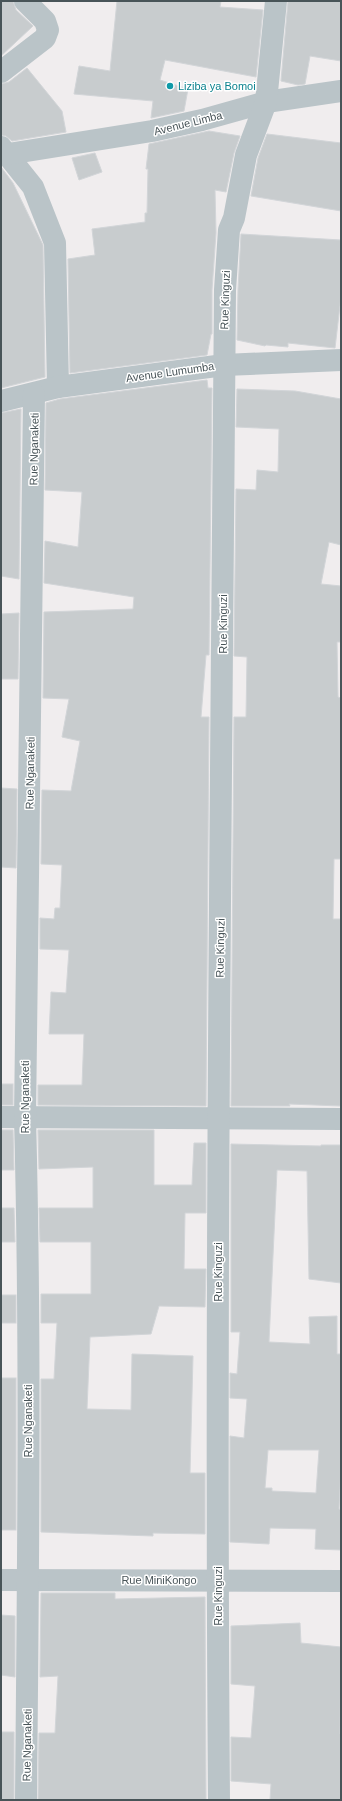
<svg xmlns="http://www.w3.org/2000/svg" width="342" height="1801" font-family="Helvetica,sans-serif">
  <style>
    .building { fill: #c8ccce; stroke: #d2d5d8; fill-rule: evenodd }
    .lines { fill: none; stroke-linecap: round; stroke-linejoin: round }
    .minor { stroke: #bac4c8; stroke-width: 22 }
    .culture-dot { fill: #0f9aa8; stroke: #fff; stroke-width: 1.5 }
    .labels { text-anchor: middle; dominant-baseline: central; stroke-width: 3; stroke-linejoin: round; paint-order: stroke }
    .culture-label { font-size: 11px; fill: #0d838f; stroke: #fff; text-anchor: start }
    .street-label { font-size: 11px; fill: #485458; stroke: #fff }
  </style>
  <rect width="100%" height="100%" fill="#f0edee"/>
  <!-- building -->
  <g class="building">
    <path d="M1,1h12l3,9 17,16 -32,30z"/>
    <path d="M117,1h104l-1,6 43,3 -7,67 -91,-17 -5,20 28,9 -4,22 -33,7 2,-17 -79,-7 5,-28 31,5z"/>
    <path d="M288,1h53v60l-31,-5 -5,28 -7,1 -17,-4z"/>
    <path d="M27,68l35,43 4,21 -54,9 -6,-5 -5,-1v-51l8,-2z"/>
    <path d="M209,131l31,5 -6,17 -8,39 -11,-2 1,43 -4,57v44h-1l-4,21 -137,18 -2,-114 27,-4 -3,-26 53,-7v-9h2l1,-44h-2l3,-25z"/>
    <path d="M267,134l74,9v68l-90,-15 7,-38z"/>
    <path d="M95,153l7,19 -23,8 -7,-22z"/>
    <path d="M1,167l12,16 30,62 2,132 -44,11z"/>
    <path d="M241,234l100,6v57l-6,51 -47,-5v4l-22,-2 -1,1 -28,-6 1,-50z"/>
    <path d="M207,380l1,8h4l-3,267h-3l-5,62h8l-3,389 -168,-1v-20h44l2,-51h-35l2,-42 15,1 3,-43 -29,-1v-31l14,1 1,-11h5l2,-43 -21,-1 1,-74 29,1 9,-50 -18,-4 7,-38 -26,-1 1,-86 89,-3 1,-12 -90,-14 1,-42 33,6 4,-55 -37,-2 1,-87 14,-4z"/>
    <path d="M237,389l58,2 46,8v146l-12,-3 -8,42 20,2v56h-4l1,55 3,1v161h-7l-1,60h8v187l-52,-2 1,2h-59l3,-389h12l1,-60 -13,-1 2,-167 20,1 1,-20 21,2 1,-43 -43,-2z"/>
    <path d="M21,409l-2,170 -18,-3v-163z"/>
    <path d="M19,613l-1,66h-17v-65z"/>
    <path d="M1,788l16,1 -1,79 -15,-1z"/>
    <rect x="1" y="1084" width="12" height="21"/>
    <path d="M1,1130h12l1,40h-13z"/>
    <path d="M38,1130h116v55h38l2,-42h12v70h-21l-1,56h22l-1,38 -46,-1 -8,28 -61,3 -3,72 44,1 1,-56 61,2 -3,117h15v61l-52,-1v3l-112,-4v-153h13l3,-56h-16v-29h50v-52h-51l-1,-34h54v-41l-54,2z"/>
    <path d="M231,1144l90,2v-1h20v138l-32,-4 -2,-108 -30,-1 -8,172 41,2 -1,-27 28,-1v38h4v114l-2,41 2,1v40l-26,-1 1,-20 -46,-1 -1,16 -39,-2v-106l14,2 3,-39 -17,-1v-25l7,1 3,-42h-9zM268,1450h51l-3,43 -44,-2v-3h-7z"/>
    <path d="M1,1208h13l1,34h-14z"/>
    <rect x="1" y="1295" width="15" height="28"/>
    <rect x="1" y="1378" width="15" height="152"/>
    <path d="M41,1593h74v6l90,-2 1,203h-168l1,-67h16l3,-57 -18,1z"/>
    <path d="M1,1615l14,1v61l-14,-2z"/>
    <path d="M300,1623l1,20 40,4 -1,87h1v66h-71l1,-16 -40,-3v-44l20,1 4,-52 -24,-2v-58z"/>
    <path d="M1,1732h13v68l-13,-1z"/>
  </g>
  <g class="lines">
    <!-- minor -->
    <g class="minor">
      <path d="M1,72l44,-34 3,-8 -3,-9 -20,-20"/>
      <path d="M1,147l32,40 22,56 3,144"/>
      <path d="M8,154l144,-23 50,-11 64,-18 75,-11"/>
      <path d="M1,401l57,-14 166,-22 117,-5"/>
      <path d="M1,1117l340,2"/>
      <path d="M1,1580l340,1"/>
      <path d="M26,1800c2,-227 5,-455 -1,-682l9,-724"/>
      <path d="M219,1800c-4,-503 2,-1007 6,-1510l4,-60 5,-12 12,-63 20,-53 10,-101"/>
    </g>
  </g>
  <!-- markers -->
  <circle class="culture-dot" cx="170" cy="86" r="4"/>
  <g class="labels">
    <!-- culture labels -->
    <g class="culture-label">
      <text x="178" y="86">Liziba ya Bomoi</text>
    </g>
    <!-- street labels -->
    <g class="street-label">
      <text transform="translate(188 123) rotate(-14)">Avenue Limba</text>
      <text transform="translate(225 300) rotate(-88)">Rue Kinguzi</text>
      <text transform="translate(170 372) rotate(-8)">Avenue Lumumba</text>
      <text transform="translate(34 449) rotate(-89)">Rue Nganaketi</text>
      <text transform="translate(223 624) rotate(-90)">Rue Kinguzi</text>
      <text transform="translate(30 773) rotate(-89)">Rue Nganaketi</text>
      <text transform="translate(220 948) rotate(-89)">Rue Kinguzi</text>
      <text transform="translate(25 1097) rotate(-90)">Rue Nganaketi</text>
      <text transform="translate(218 1272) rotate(-90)">Rue Kinguzi</text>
      <text transform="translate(28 1421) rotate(-90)">Rue Nganaketi</text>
      <text x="159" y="1580">Rue MiniKongo</text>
      <text transform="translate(218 1596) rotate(-90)">Rue Kinguzi</text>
      <text transform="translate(27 1745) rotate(-89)">Rue Nganaketi</text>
    </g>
  </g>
  <!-- border -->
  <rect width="342" height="1801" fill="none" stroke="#485458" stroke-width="4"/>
</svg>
